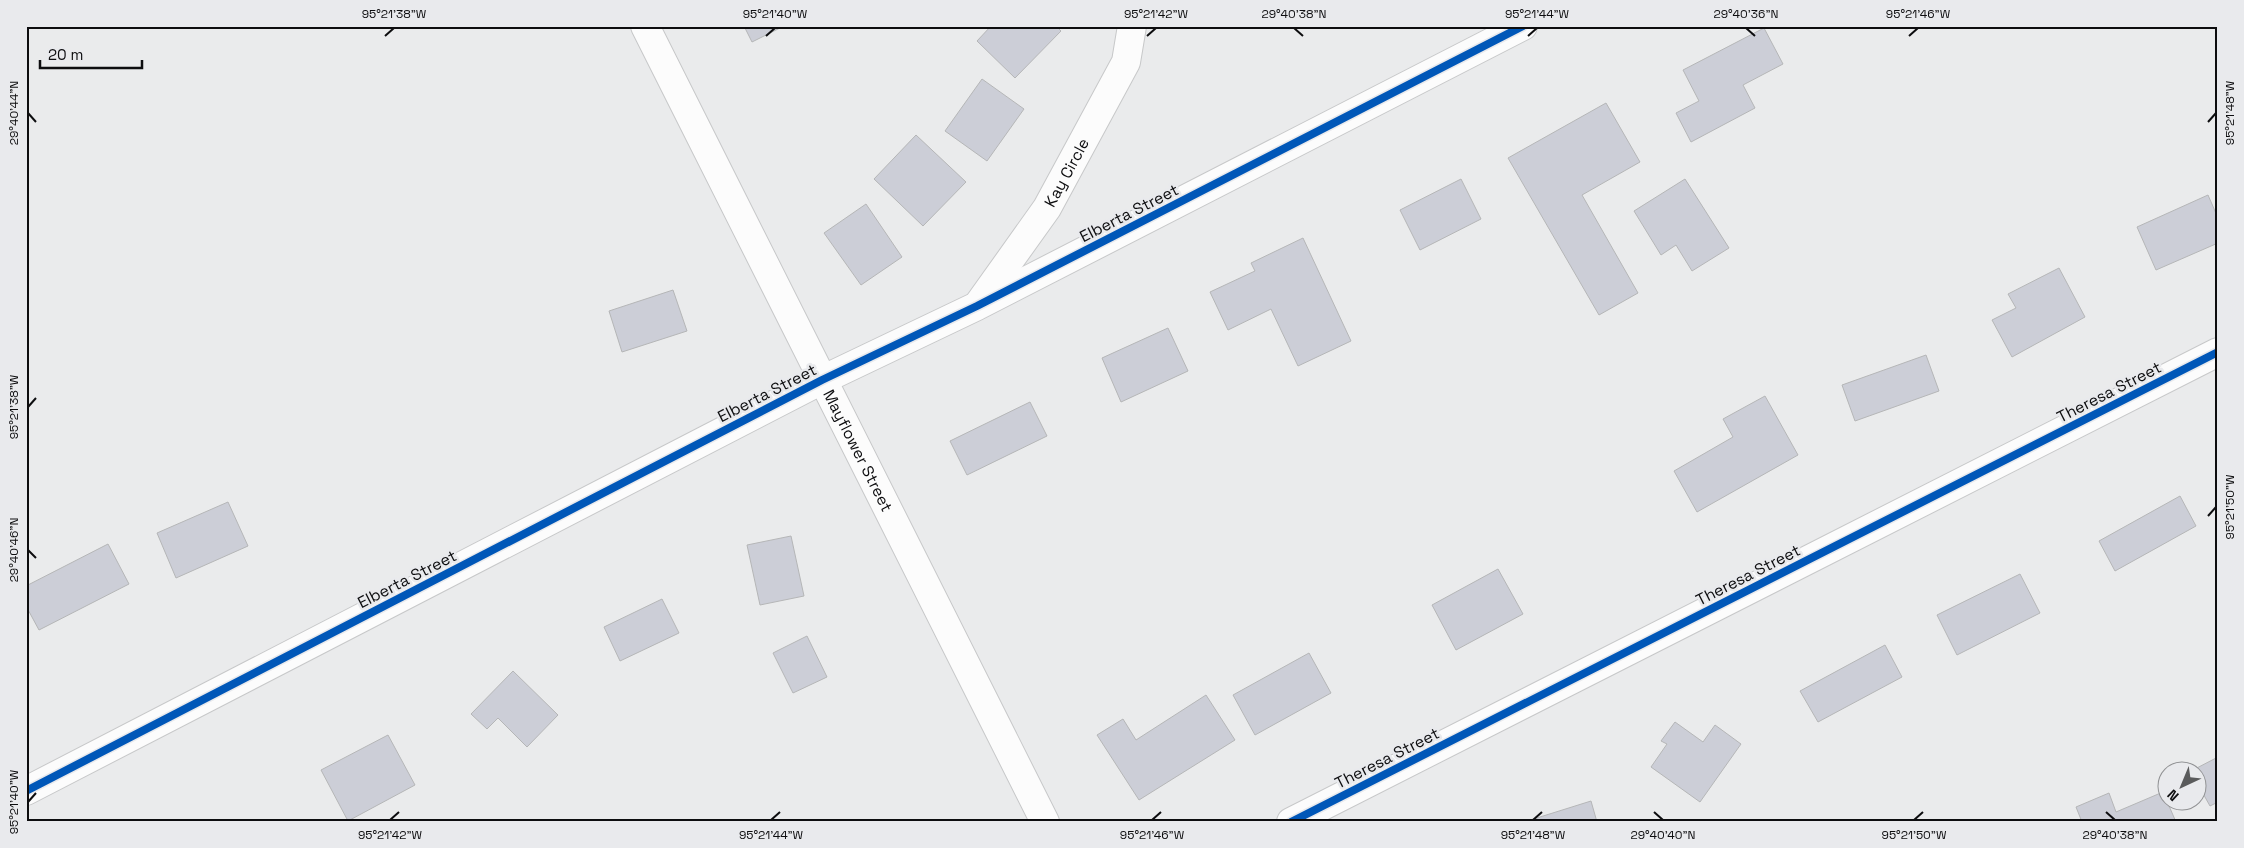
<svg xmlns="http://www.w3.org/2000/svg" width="2244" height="848" font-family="'Space Grotesk',sans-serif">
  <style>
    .building { fill: #ccced7; stroke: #b5b6b7 }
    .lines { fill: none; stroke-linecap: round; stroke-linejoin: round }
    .street-casing { stroke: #c7c8c9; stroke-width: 30 }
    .street { stroke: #fcfcfc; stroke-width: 28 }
    .cycleway-casing { stroke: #e9eaed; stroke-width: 11 }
    .cycleway { stroke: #0057b8; stroke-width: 8 }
    .ticks { fill: none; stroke: #0d0d0f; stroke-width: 2 }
    .labels { text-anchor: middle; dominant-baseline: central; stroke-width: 5; stroke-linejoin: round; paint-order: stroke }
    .street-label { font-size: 16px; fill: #0d0d0f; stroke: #e9eaed }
    .neatline { fill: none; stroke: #0d0d0f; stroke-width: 2 }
    .ticks-label { font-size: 12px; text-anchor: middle; fill: #0d0d0f }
  </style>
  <rect width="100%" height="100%" fill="#eaebec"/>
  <!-- building -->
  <g class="building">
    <path d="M744,26h40l-32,16z"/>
    <path d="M991,26h65l5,5 -46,47 -38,-37z"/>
    <path d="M1764,28l19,36 -40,21 12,23 -64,34 -15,-29 23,-12 -16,-31z"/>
    <path d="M982,79l42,30 -37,52 -42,-30z"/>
    <path d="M1606,103l34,59 -58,33 56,98 -39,22 -91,-157z"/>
    <path d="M916,135l50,47 -43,44 -49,-47z"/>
    <path d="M1461,179l20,40 -61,31 -20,-40z"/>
    <path d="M1685,179l44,69 -37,23 -16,-26 -15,10 -27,-44z"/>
    <path d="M2208,195l10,23v25l-62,27 -19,-43z"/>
    <path d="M866,204l36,53 -41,28 -37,-52z"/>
    <path d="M1303,238l48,103 -53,25 -27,-57 -43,21 -18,-38 45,-21 -4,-8z"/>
    <path d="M2059,268l26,49 -73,40 -20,-37 24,-12 -8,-14z"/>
    <path d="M673,290l14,41 -65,21 -13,-41z"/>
    <path d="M1168,328l20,43 -67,31 -19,-44z"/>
    <path d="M1926,355l13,36 -84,30 -13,-36z"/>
    <path d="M1765,396l33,59 -101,57 -23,-41 59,-34 -10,-18z"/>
    <path d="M1030,402l17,34 -80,39 -17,-34z"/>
    <path d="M2180,496l16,30 -81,45 -16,-30z"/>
    <path d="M228,502l20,44 -72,32 -19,-45z"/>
    <path d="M791,536l13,60 -44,9 -13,-60z"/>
    <path d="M108,544l21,40 -90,46 -13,-24v-20z"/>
    <path d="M1498,569l25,45 -67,36 -24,-45z"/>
    <path d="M2020,574l20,39 -83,42 -20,-40z"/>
    <path d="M662,599l17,34 -59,28 -16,-34z"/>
    <path d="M807,636l20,41 -34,16 -20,-40z"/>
    <path d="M1885,645l17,32 -84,45 -18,-31z"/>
    <path d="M1309,653l22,40 -76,42 -22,-40z"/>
    <path d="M513,671l45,44 -31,32 -29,-29 -11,11 -16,-15z"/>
    <path d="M1206,695l29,45 -96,60 -42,-65 26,-16 13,21z"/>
    <path d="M1675,722l28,20 12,-17 26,19 -41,58 -49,-35 16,-23 -6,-3z"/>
    <path d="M388,735l27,50 -67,36 -27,-51z"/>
    <path d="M2218,757v45l-8,4 -14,-25v-11h-3z"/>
    <path d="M2163,792l13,30h-94l-6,-15 33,-14 7,19z"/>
    <path d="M1591,801l6,21h-73z"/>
  </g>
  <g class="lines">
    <defs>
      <g id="street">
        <path id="s1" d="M645,26l400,796"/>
        <path id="s2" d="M980,302l67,-94 79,-146 6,-36"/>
        <path d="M26,791l796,-411 155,-74 546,-280"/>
        <path d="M1291,822l927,-470"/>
      </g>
    </defs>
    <!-- street casing -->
    <use href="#street" class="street-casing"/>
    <!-- street -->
    <use href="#street" class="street"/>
    <defs>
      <g id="cycleway">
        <path d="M26,791l796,-411 155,-74 546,-280"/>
        <path d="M1291,822l927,-470"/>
      </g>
    </defs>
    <!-- cycleway casing -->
    <use href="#cycleway" class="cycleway-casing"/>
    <!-- cycleway -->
    <use href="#cycleway" class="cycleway"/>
  </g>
  <!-- ticks -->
  <path class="ticks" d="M1294,28l9,8M1746,28l9,8M385,36l9,-8M766,36l9,-8M1147,36l9,-8M1528,36l9,-8M1909,36l9,-8M28,113l8,9M2208,122l8,-9M28,407l8,-9M2208,516l8,-9M28,550l8,8M28,802l8,-9M1654,812l9,8M2106,812l9,8M390,820l9,-8M771,820l9,-8M1152,820l9,-8M1533,820l9,-8M1914,820l9,-8"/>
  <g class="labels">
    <!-- street labels -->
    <g class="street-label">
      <text stroke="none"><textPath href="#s2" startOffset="156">Kay Circle</textPath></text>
      <text transform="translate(1129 213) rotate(-27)">Elberta Street</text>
      <text transform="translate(2109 392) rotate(-27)">Theresa Street</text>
      <text transform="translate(767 393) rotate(-27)">Elberta Street</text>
      <text stroke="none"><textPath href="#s1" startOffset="475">Mayflower Street</textPath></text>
      <text transform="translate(1748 575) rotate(-27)">Theresa Street</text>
      <text transform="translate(407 579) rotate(-27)">Elberta Street</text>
      <text transform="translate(1387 758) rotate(-27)">Theresa Street</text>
    </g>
  </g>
  <!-- border -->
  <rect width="2244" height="848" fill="none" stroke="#e9eaed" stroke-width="55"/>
  <!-- north arrow -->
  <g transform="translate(2182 786) rotate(224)"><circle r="24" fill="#e9eaed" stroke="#919294"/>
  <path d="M0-4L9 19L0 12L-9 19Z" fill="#5a5b5c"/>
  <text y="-8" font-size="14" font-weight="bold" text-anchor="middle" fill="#0d0d0f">N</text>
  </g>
  <!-- scale -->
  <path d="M40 60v8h102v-8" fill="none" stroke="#0d0d0f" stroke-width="2.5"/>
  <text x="48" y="60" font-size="15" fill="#0d0d0f" stroke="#e9eaed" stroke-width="4" paint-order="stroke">20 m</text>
  <rect x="28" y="28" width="2188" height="792" class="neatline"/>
  <g class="ticks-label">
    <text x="394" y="18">95°21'38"W</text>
    <text x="775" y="18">95°21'40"W</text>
    <text x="1156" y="18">95°21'42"W</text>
    <text x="1294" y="18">29°40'38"N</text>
    <text x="1537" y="18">95°21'44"W</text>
    <text x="1746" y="18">29°40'36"N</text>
    <text x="1918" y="18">95°21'46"W</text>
    <text transform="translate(2230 113) rotate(-90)" y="4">95°21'48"W</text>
    <text transform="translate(14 113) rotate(-90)" y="4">29°40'44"N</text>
    <text transform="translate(14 407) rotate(-90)" y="4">95°21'38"W</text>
    <text transform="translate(2230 507) rotate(-90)" y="4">95°21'50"W</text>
    <text transform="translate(14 550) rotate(-90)" y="4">29°40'46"N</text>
    <text transform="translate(14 802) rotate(-90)" y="4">95°21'40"W</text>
    <text x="390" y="839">95°21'42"W</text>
    <text x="771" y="839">95°21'44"W</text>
    <text x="1152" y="839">95°21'46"W</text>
    <text x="1533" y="839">95°21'48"W</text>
    <text x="1663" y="839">29°40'40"N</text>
    <text x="1914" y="839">95°21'50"W</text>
    <text x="2115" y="839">29°40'38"N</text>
  </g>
</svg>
